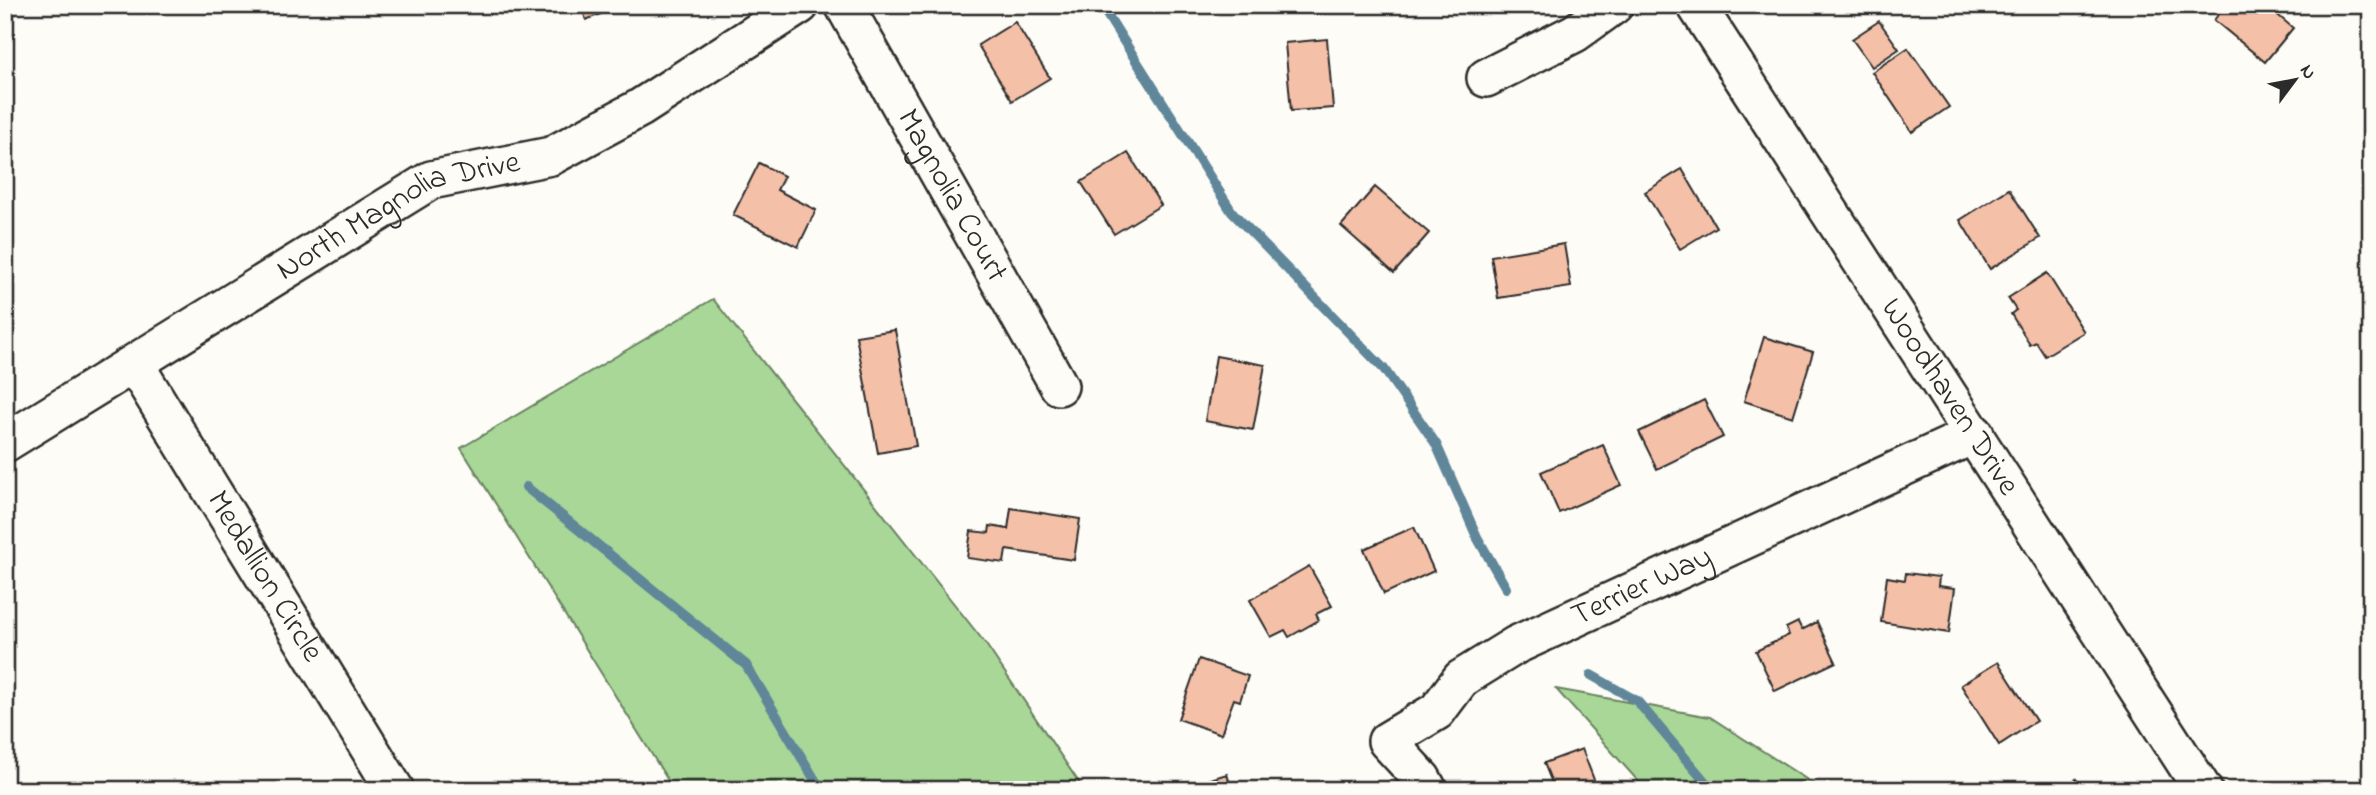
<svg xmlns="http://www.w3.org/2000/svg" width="2376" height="795" font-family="'Indie Flower',sans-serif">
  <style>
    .green { fill: #a8d797; stroke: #6a8161; stroke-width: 2 }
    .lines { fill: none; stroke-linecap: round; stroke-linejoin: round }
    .stream { stroke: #608699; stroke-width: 10 }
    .building { fill: #f5c0a8; stroke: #2b2b2b; stroke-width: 2 }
    .minor-casing { stroke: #2b2b2b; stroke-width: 42 }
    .minor { stroke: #fdfcf7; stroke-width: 37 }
    .labels { text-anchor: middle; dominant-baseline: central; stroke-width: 7; stroke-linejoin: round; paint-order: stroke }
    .street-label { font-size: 32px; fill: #2b2b2b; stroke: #fdfcf7 }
  </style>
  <rect width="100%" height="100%" fill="#fdfcf7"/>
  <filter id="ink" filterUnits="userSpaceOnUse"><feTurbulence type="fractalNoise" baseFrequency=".0143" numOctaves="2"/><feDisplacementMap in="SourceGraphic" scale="14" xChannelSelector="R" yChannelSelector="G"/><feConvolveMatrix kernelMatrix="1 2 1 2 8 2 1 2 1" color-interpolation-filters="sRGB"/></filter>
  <g filter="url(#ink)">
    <!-- green -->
    <g class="green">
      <path d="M713,299l272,344 99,147h-410l-213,-342z"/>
      <path d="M1556,689l154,28 113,73h-177z"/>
    </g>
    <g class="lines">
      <!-- stream -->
      <g class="stream">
        <path d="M1101,5l131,207 152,157 52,75 41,93 29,51"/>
        <path d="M526,487l220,178 75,125"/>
        <path d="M1591,675l46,26 75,89"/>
      </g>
    </g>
    <!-- building -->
    <g class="building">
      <path d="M581,5h42l-37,15z"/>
      <path d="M2226,5h40l27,23 -28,34 -51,-42z"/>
      <path d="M1879,21l20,28 -27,18 -20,-28z"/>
      <path d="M1015,22l35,56 -38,23 -34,-56z"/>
      <path d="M1327,39l6,69 -42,3 -6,-68z"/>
      <path d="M1908,48l41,59 -37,25 -40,-60z"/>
      <path d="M1128,153l33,52 -47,29 -33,-52z"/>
      <path d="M759,163l25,13 -7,14 39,20 -18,37 -65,-32z"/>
      <path d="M1682,169l34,58 -36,22 -35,-57z"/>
      <path d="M1375,187l54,46 -35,40 -53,-47z"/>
      <path d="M2009,189l31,49 -50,31 -30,-49z"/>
      <path d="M1564,244l7,43 -73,11 -7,-42z"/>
      <path d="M2047,273l37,59 -39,24 -9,-14 -6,3 -19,-31 5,-4 -8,-12z"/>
      <path d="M895,330l21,116 -38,7 -22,-117z"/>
      <path d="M1764,337l49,15 -20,65 -49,-16z"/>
      <path d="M1216,356l49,9 -12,65 -48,-9z"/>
      <path d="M1704,400l19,37 -66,32 -18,-37z"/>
      <path d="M1603,445l18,40 -62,28 -18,-41z"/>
      <path d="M1011,508l69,11 -6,41 -68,-10 -2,13 -37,-5 4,-27 18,2 1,-7 18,3z"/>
      <path d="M1414,527l20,44 -50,23 -20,-45z"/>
      <path d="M1309,566l23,40 -16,8 3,6 -30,17 -4,-7 -14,7 -21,-37z"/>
      <path d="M1906,573l33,4 -1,9 17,2 -6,45 -68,-11 6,-45 18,3z"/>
      <path d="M1798,622l4,8 15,-8 19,40 -61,29 -19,-40 33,-16 -3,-7z"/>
      <path d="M1199,659l49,17 -8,25 -6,-2 -13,35 -43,-15z"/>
      <path d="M1998,662l38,59 -37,24 -38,-60z"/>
      <path d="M1582,749l16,41h-53l-1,-3 8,-4 -8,-20z"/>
      <path d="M1227,774l5,16h-58z"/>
      <path d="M2076,779l7,11h-23z"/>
    </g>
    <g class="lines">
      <defs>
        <g id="minor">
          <path id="s1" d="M844,5l215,381"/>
          <path id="s2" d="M1696,5l507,785"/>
          <path d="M1486,78l89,-45 39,-28"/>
          <path id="s3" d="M135,365l260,425"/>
          <path id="s4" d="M5,443l426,-263 120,-24 89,-48 160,-103"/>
          <path id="s5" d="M1428,790l-6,-11 -35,-38 50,-30 24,-32 55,-34 459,-211"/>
        </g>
      </defs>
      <!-- minor casing -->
      <use href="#minor" class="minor-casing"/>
      <!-- minor -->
      <use href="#minor" class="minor"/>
    </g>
  </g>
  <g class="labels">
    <!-- street labels -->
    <g class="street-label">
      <text stroke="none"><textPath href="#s1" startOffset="219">Magnolia Court</textPath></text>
      <text stroke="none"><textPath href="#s4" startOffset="457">North Magnolia Drive</textPath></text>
      <text stroke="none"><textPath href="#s2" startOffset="467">Woodhaven Drive</textPath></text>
      <text stroke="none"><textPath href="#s3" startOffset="248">Medallion Circle</textPath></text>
      <text stroke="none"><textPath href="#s5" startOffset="366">Terrier Way</textPath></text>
    </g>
  </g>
  <!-- margin -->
  <rect width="2376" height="795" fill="none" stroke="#fdfcf7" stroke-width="28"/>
  <rect x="14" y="14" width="2348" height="767" fill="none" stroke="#2b2b2b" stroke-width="2.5" filter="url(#ink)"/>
  <!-- north arrow -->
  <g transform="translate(2295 80) rotate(58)" stroke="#fdfcf7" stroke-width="5" paint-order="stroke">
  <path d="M0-5L12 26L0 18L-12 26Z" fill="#2b2b2b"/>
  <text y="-10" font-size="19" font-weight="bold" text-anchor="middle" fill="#2b2b2b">N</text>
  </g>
</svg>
